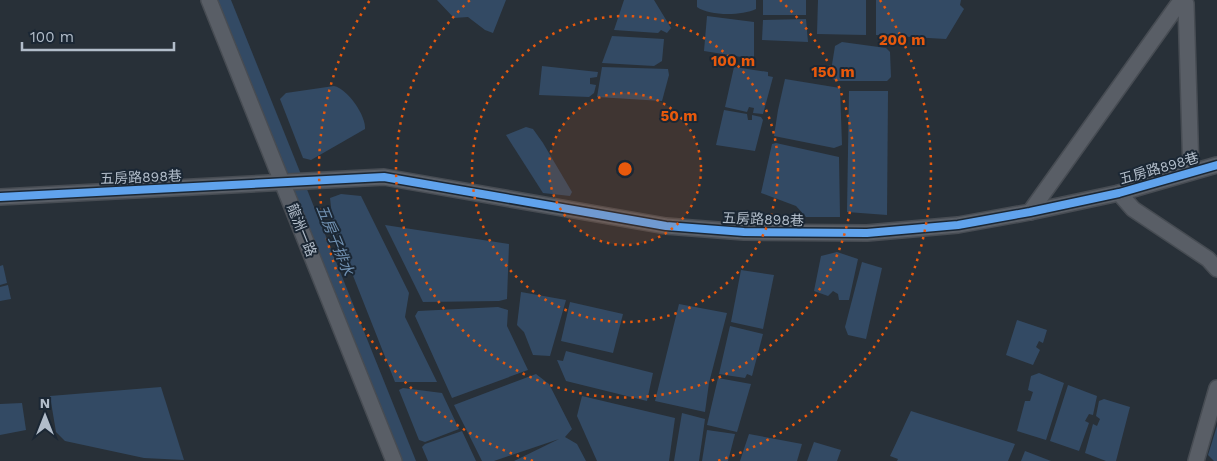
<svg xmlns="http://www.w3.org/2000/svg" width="1217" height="461" font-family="'Work Sans','Noto Sans TC',sans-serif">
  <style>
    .water { fill: #334a64 }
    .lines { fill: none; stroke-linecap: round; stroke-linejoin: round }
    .minor-casing { stroke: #474c53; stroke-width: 18 }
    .minor { stroke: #595e66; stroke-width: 15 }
    .cycleway-casing { stroke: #1b2734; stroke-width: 11 }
    .cycleway { stroke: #60a3ed; stroke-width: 8 }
    .ring { fill: none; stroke: #e8590c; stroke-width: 2.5; stroke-dasharray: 2.5 5 }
    .labels { text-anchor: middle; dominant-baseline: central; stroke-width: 4; stroke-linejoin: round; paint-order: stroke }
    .street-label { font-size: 14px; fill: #b2bdca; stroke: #1b2734 }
    .water-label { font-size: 15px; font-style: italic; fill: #7090b0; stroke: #1b2734 }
    .centre { fill: #e8590c; stroke: #1b2734; stroke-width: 2.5 }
    .ring-label { font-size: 15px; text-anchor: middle; font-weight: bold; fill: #e8590c; stroke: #1b2734; stroke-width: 4; stroke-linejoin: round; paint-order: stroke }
  </style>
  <rect width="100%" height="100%" fill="#283038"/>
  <!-- water -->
  <g class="water">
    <path d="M211,0h20l185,461h-19z"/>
    <path d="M437,0h69l-13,33 -8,-3 -17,-13 -14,1z"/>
    <path d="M624,0h30l17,28 -4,5 -6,-3 -3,3 -44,-3z"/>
    <path d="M697,0h59v9c-15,7 -47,7 -59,-2z"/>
    <rect x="763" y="0" width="43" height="15"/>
    <path d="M818,0h48v35l-49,-1z"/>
    <path d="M876,0h85l-1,5 4,4 -18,30 -70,-4z"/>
    <path d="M707,16l47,6v37l-50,-8z"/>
    <path d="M806,19l2,23 -46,-2 1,-20z"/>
    <path d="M612,36l52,3 -2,22 -8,5 -52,-3z"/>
    <path d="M842,42l44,6 4,4 1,25 -4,4h-51l-6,-4 5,-31z"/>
    <path d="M542,66l56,6 -1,5 -7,1v6l6,1 -2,8 -5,4 -50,-2z"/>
    <path d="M602,67l66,2 1,6 -7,26 -65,-4z"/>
    <path d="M734,67l34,5v4l5,1 -10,37 -10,-1 1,-5 -5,-1 -2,5 -22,-5z"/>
    <path d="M785,79l55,9 2,57 -8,3 -60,-12 4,-26z"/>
    <path d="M334,86c14,3 32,30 31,43l-54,31 -8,-2 -23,-59 6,-6z"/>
    <path d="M849,91h39l-1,124 -40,-3z"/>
    <path d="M724,110l23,4 1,6h4v-5l9,2 2,3 -8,31 -39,-6z"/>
    <path d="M526,127l7,2 10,14 29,49 -2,4 -27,-3 -37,-58z"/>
    <path d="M776,143l63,14 1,60h-34l-10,-11 -35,-13 11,-49z"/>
    <path d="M341,194l20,2 48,97 -4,24 32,65h-42l-62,-157 -3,-27z"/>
    <path d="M385,225l124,19 -2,55 -8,2 -76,1z"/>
    <path d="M837,252l21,7 -9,41h-10l-1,-6 -5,-3 -5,5 -14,-5 7,-35z"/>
    <path d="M862,262l20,6 -16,71 -18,-4 -3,-8z"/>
    <path d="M3,265l4,18 -7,2v-19z"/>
    <path d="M741,270l33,5 -11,54 -32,-7z"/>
    <path d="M8,285l3,14 -11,2v-14z"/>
    <path d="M521,292l45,8 -16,56 -17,-1 -9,-23 -7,-7z"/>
    <path d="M570,302l53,12 -10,39 -52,-12z"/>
    <path d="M679,304l48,9 -18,70 -4,29 -50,-11z"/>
    <path d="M498,307l10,3 -1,16 21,44 -76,28 -37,-82 3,-5z"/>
    <path d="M1017,320l30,10 -4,13 -4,-2 -3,6 4,3 -7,15 -27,-10z"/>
    <path d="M730,326l33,8 -11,42 -5,-2 -2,4 -26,-4z"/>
    <path d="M566,351l87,22 -6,28 -81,-20 -9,-21 6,1z"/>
    <path d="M1039,373l25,10 -18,57 -29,-9 8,-30h5l3,-9 -5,-2 3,-14z"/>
    <path d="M536,374l13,10 23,45 -7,8 12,7 9,17h-72l45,-22 -65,22h-12l-28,-56z"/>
    <path d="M718,378l33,6 -14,48 -30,-7z"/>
    <path d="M1068,385l29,11 -4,19 -4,-1 -4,7 4,2 -10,28 -29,-10z"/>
    <path d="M161,387l23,73 -40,-2 -79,-17 -9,-9 -6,-36z"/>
    <path d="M403,388l39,5 17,36 -34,13 -6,-2 -20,-50z"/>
    <path d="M582,396l93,22 -6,43h-72l-20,-45z"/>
    <path d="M1104,399l26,8 -14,54h-10l-21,-8 8,-29 4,2 3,-7 -4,-3 3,-15z"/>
    <path d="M22,403l4,27 -26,5v-31z"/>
    <path d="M911,411l104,33 -7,17h-111l1,-2 -8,-3z"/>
    <path d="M682,413l23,6 -6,42h-25z"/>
    <path d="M1217,426v35h-3l-6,-6z"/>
    <path d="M707,430l28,4 -7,27h-26z"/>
    <path d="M462,431l14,30h-48l-6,-14 3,-3z"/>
    <path d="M749,434l53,10 -5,17h-57z"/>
    <path d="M814,442l27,8 -4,11h-30z"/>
    <path d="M1025,451l26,10h-30z"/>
  </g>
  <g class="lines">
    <defs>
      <g id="minor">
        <path d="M209,0l185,461"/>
        <path d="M1119,193l14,16 75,50 9,10"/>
        <path d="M0,197l384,-20 282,49 78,6 123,1 91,-8 72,-13 89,-19 98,-28"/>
        <path d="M1030,212l147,-206 9,-2 5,168"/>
        <path d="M1196,461l21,-73"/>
      </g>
    </defs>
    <!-- minor casing -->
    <use href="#minor" class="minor-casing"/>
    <!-- minor -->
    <use href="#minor" class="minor"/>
    <defs>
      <path id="cycleway" d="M0,197l384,-20 282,49 78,6 123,1 91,-8 72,-13 89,-19 98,-28"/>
    </defs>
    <!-- cycleway casing -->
    <use href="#cycleway" class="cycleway-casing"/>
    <!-- cycleway -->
    <use href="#cycleway" class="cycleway"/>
  </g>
  <!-- distance rings -->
  <circle cx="625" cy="169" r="76" fill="#e8590c" fill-opacity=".12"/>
  <g class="ring">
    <circle cx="625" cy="169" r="76"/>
    <circle cx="625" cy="169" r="153"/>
    <path d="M780 0A229 229 0 1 1 470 0"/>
    <path d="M533 461A306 306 0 0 1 370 0M880 0A306 306 0 0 1 717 461"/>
  </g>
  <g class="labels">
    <!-- street labels -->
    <g class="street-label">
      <text transform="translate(1159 168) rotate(-16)">五房路898巷</text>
      <text transform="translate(141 177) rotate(-2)">五房路898巷</text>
      <text transform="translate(763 219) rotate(2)">五房路898巷</text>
      <text transform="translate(302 230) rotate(68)">龍洲一路</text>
    </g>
    <!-- water labels -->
    <g class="water-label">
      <text transform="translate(335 240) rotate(68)">五房子排水</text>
    </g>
  </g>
  <circle cx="625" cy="169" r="8" class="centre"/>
  <g class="ring-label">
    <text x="902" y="45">200 m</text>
    <text x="733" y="66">100 m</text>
    <text x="833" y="77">150 m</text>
    <text x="679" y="121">50 m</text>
  </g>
  <!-- north arrow -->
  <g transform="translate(45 416)" stroke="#1b2734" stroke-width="4" paint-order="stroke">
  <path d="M0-4L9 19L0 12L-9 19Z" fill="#b2bdca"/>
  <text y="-8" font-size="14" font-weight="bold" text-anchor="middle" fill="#b2bdca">N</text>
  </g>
  <!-- scale -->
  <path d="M22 42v8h152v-8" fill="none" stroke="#b2bdca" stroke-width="2.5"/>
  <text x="30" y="42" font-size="15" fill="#b2bdca" stroke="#1b2734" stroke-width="4" paint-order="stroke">100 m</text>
</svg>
